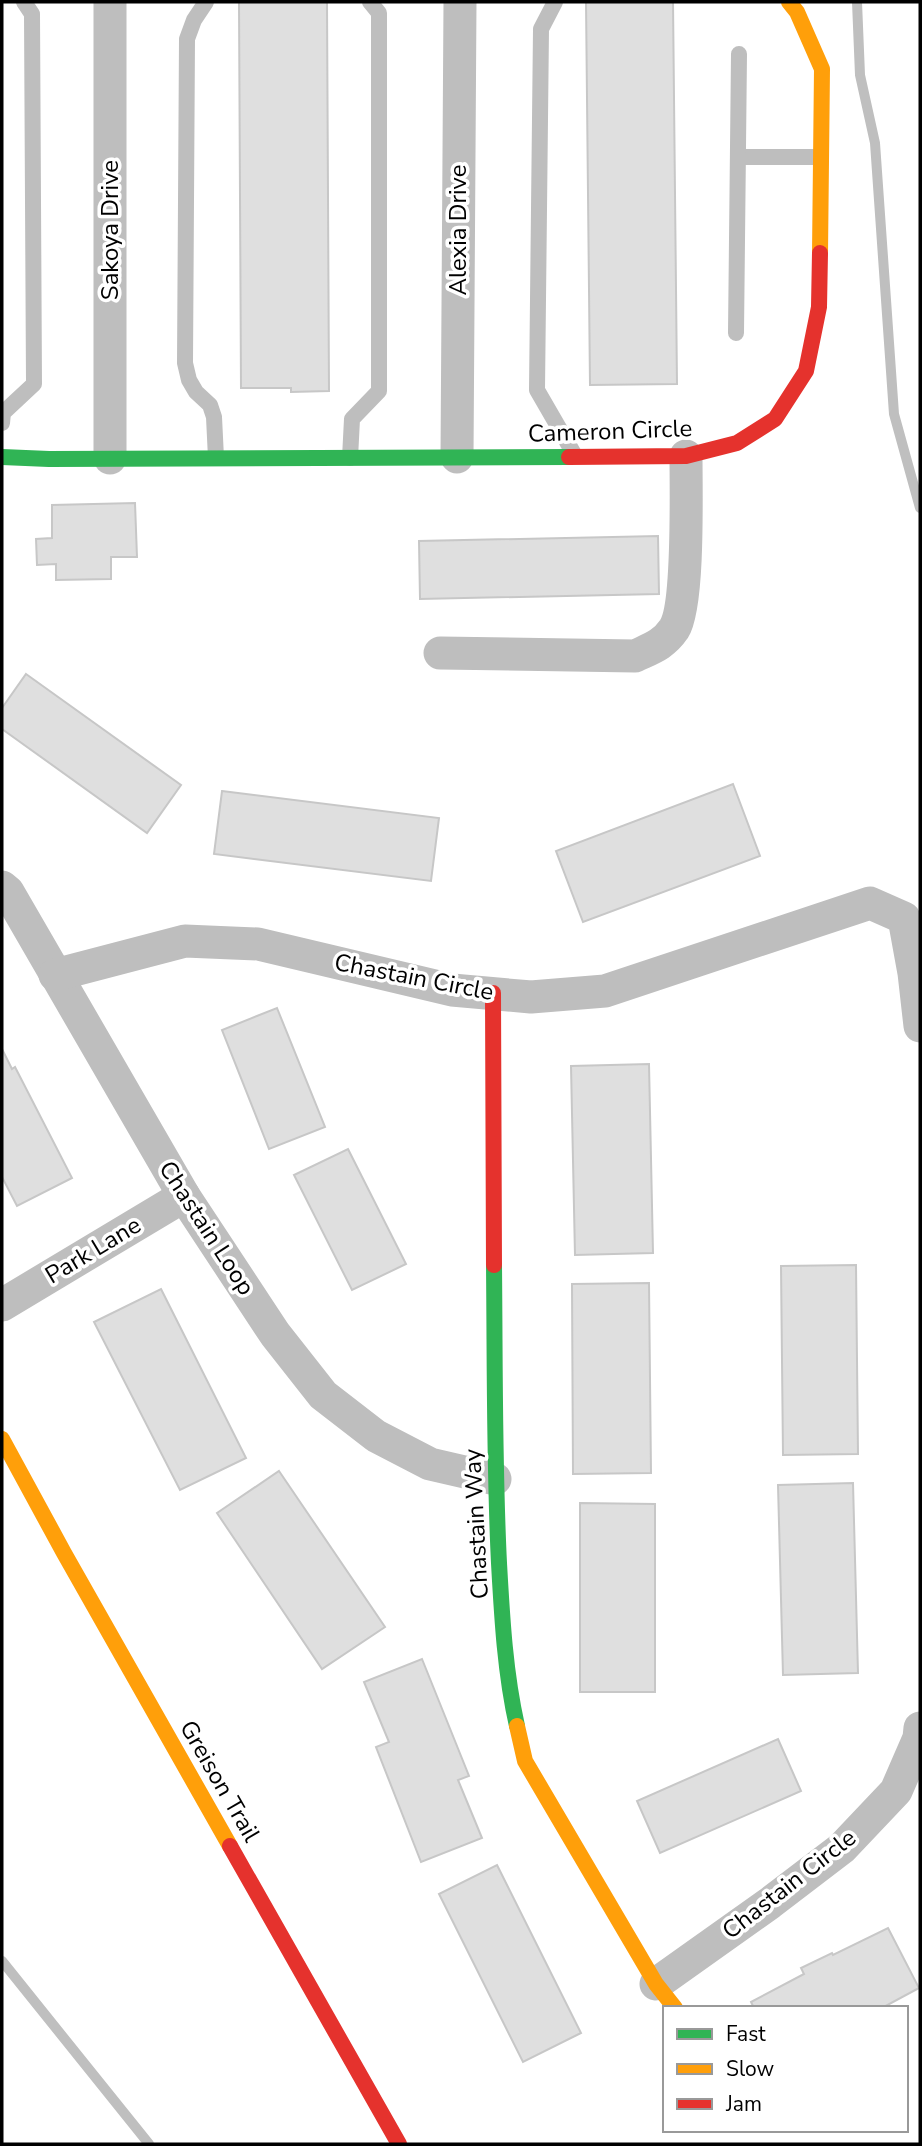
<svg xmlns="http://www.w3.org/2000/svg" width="922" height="2146" font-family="'Nunito Sans',sans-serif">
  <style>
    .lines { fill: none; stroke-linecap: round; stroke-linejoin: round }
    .stream { stroke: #bfbfbf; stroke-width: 10 }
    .building { fill: #dfdfdf; stroke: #c7c7c7; stroke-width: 2 }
    .lane { stroke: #bebebe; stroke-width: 16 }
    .street { stroke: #bebebe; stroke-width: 33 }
    .fast { stroke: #30b455; stroke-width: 16 }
    .slow { stroke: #ff9f0a; stroke-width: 16 }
    .jam { stroke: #e5322d; stroke-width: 16 }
    .labels { text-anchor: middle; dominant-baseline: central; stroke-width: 7; stroke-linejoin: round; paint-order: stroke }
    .street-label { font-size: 24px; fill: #000; stroke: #fff }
  </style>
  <rect width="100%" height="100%" fill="#fff"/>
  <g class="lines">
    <!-- stream -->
    <g class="stream">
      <path d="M857,2l3,73 15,68 19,271 26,94"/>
      <path d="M2,1961l147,183"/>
    </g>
  </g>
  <!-- building -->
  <g class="building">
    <path d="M239,2h88l2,389 -38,1v-4h-50z"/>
    <path d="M586,2h87l4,382 -87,1z"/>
    <path d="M135,503l2,54h-26v22l-55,1v-16l-19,1 -1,-26 16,-1v-33z"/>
    <path d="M658,536l1,58 -239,5 -1,-58z"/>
    <path d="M26,674l155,111 -34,48 -145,-104v-21z"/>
    <path d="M733,784l27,72 -177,66 -27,-71z"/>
    <path d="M222,791l217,27 -8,63 -217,-27z"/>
    <path d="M277,1008l48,119 -56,22 -47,-119z"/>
    <path d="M2,1049l10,20 3,-2 57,111 -55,28 -15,-29z"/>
    <path d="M649,1064l4,189 -78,2 -4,-189z"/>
    <path d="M348,1149l58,115 -54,26 -58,-115z"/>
    <path d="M856,1265l2,189 -75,1 -2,-189z"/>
    <path d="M649,1283l2,190 -78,1 -1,-190z"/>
    <path d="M161,1289l85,169 -66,32 -86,-168z"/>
    <path d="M279,1471l106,156 -63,42 -105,-156z"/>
    <path d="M853,1483l5,190 -75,2 -5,-190z"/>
    <path d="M580,1503l75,1v188h-75z"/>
    <path d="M422,1659l47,117 -11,4 24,58 -61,24 -45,-115 13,-5 -25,-60z"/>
    <path d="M778,1739l23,52 -141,62 -23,-52z"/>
    <path d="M497,1865l84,168 -58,29 -84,-168z"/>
    <path d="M888,1928l31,60 -37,20h-128l-3,-6 53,-28 -3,-6 31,-15 1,2z"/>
  </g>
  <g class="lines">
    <!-- lane -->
    <g class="lane">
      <path d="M206,2l-12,18 -7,19 -2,324 4,17 7,12 14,13 4,12 2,41"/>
      <path d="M555,2l-14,27 -4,361 37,64"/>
      <path d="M738,157h83"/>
      <path d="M736,333l3,-279"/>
      <path d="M2,423l1,-10 31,-29 -2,-370 -8,-12"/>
      <path d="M350,458l2,-39 27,-28v-378l-9,-11"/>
    </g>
    <!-- street -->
    <g class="street">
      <path d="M457,457l3,-455"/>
      <path d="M110,458v-456"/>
      <path d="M440,653l195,3c17,-8 28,-11 39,-27 15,-23 12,-139 12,-173"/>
      <path d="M2,887l6,5 176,304 91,138 48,61 53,41 54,28 65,15"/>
      <path d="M55,975l130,-34 73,3 194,46 79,7 74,-6 265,-88 34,15 10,55 6,53"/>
      <path d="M2,1305l182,-109"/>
      <path d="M656,1984l114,-81 72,-55 54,-57 23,-53 1,-10"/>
    </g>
    <!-- fast -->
    <g class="fast">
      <path d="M2,457l47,2 520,-2"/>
      <path d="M494,1265c1,99 0,198 5,298 3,54 6,110 18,163"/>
    </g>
    <!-- slow -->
    <g class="slow">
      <path d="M789,2l8,10 25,57 -2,184"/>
      <path d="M2,1439l62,114 166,293"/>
      <path d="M517,1726l8,35 131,223 19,24"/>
    </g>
    <!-- jam -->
    <g class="jam">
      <path d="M569,457l117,-1 51,-13 38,-24 31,-48 13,-64 1,-54"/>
      <path d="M493,993l1,272"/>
      <path d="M230,1846l169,298"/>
    </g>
  </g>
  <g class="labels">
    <!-- street labels -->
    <g class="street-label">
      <text transform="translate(110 230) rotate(-90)">Sakoya Drive</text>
      <text transform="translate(458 230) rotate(-90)">Alexia Drive</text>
      <text transform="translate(610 431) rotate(-2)">Cameron Circle</text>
      <text transform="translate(414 977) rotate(11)">Chastain Circle</text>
      <text transform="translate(207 1228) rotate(57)">Chastain Loop</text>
      <text transform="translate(93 1250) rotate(-31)">Park Lane</text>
      <text transform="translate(476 1524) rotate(-93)">Chastain Way</text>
      <text transform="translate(220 1781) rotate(60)">Greison Trail</text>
      <text transform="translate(789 1884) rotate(-38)">Chastain Circle</text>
    </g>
  </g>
  <!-- border -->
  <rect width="922" height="2146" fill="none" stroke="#000000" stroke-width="7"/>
  <!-- legend -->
  <rect x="663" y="2006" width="245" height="126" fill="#ffffff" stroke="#999999" stroke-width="2"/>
  <rect x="677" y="2029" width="35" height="10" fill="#30b455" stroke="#999999" stroke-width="2"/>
  <text x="726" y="2041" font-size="21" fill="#000000">Fast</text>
  <rect x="677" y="2064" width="35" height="10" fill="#ff9f0a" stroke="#999999" stroke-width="2"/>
  <text x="726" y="2076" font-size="21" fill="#000000">Slow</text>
  <rect x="677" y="2099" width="35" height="10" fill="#e5322d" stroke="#999999" stroke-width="2"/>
  <text x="726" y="2111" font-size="21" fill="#000000">Jam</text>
</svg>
